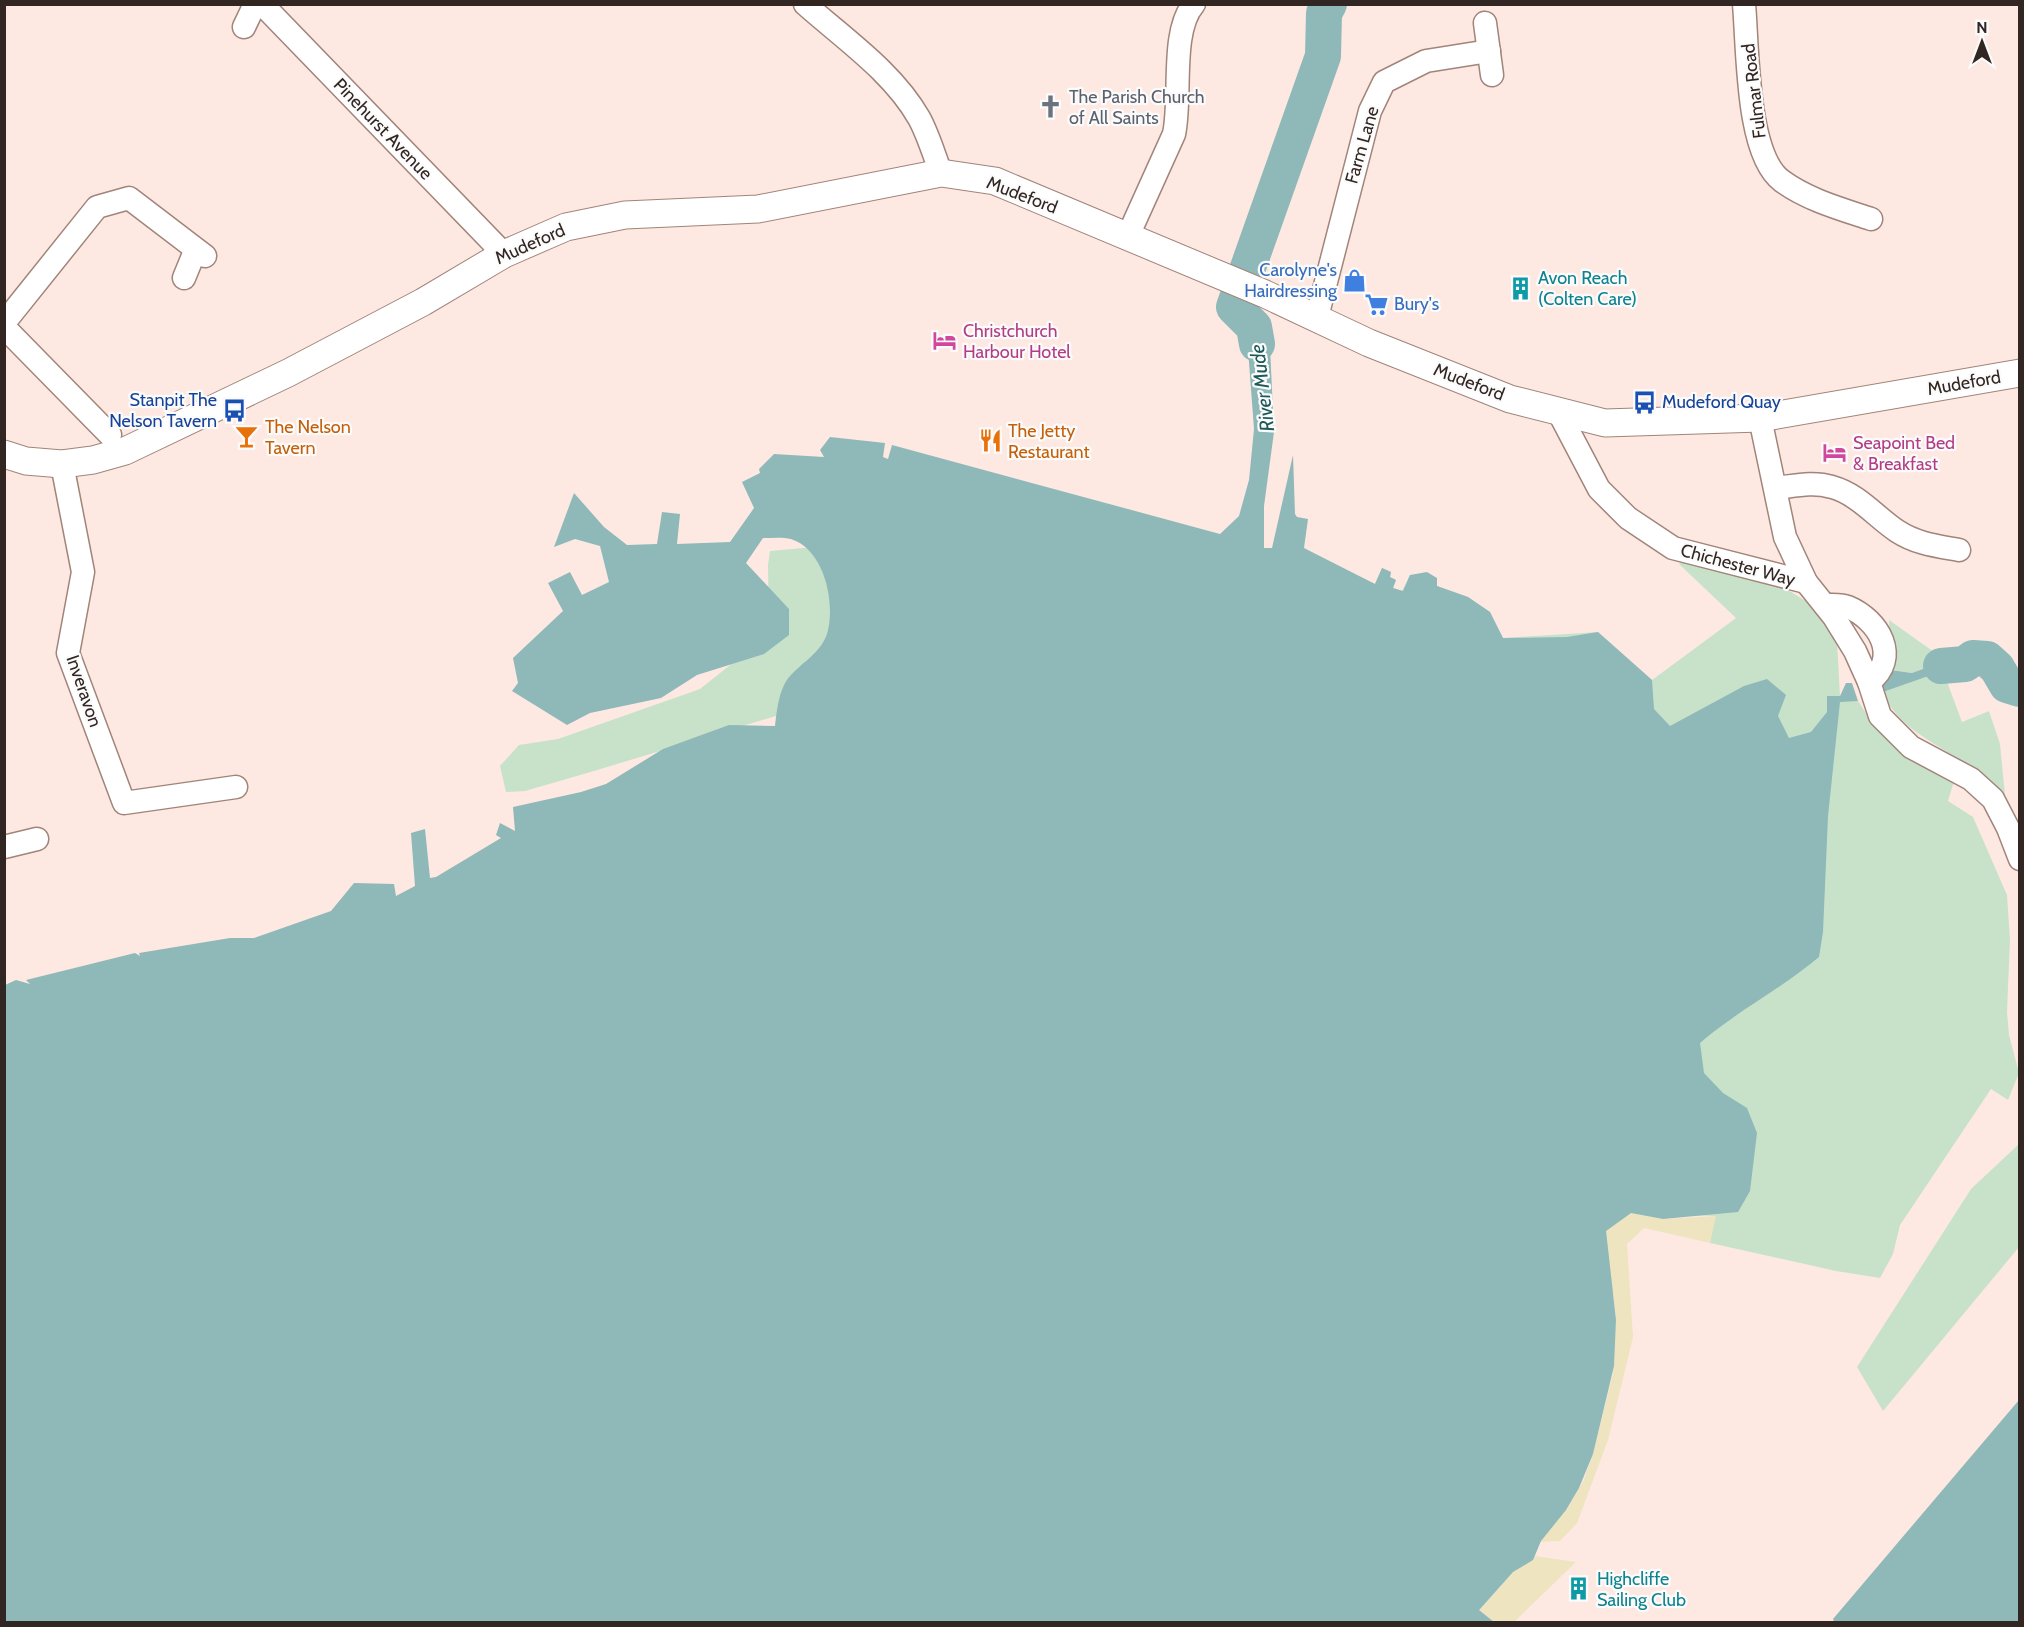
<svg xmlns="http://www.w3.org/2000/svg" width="2024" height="1627" font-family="Cabin,sans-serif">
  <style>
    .green { fill: #c8e2ca }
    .sand { fill: #eee4bf }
    .water { fill: #8fb8b9 }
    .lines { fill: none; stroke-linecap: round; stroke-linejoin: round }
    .river { stroke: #8fb8b9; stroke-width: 36 }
    .minor-casing { stroke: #a1847a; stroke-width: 25 }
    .tertiary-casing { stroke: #a1847a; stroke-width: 29 }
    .minor { stroke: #fff; stroke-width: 22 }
    .tertiary { stroke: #fff; stroke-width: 27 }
    .labels { text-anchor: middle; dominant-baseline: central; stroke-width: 4.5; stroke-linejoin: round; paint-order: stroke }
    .street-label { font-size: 18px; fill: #322622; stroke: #fbfbfb }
    .worship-label { font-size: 18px; fill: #5b616d; stroke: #fbfbfb; text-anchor: start }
    .shop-label { font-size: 18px; fill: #366cbe; stroke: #fbfbfb; text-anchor: end }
    .culture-label { font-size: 18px; fill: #0d838f; stroke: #fbfbfb; text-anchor: start }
    .hotel-label { font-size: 18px; fill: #b23c85; stroke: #fbfbfb; text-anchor: start }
    .transit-label { font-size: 18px; fill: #164399; stroke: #fbfbfb; text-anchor: end }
    .food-label { font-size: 18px; fill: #c56008; stroke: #fbfbfb; text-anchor: start }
    .water-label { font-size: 20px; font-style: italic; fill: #1d585a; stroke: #fbfbfb }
  </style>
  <rect width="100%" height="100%" fill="#fde9e2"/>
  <!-- green -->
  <g class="green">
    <path d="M826,546l21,59 -58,107 -195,59 -69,20 -19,1 -6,-26 19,-21 39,-6 142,-50 69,-55 -1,-69 2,-14z"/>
    <path d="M1684,559l76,19 31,14 24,15 22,34 3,55 18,5 18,28 31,23 48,26 -7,23 25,16 34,78 3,45 -3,72 2,23 10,38 -11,27 -17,-11 -91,136 -7,29 -13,24 -44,-7 -126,-28 5,-27 -84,-3 -65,297 -26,32 -7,18 -20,12 -34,39 -119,-1034 15,7 7,-16 9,4 -1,5 6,3 -3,8 9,3 8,-16 27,3v8l31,11 22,15 13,26 95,-6 54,48 84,-62 -57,-54z"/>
    <path d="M1889,620l45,32 5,11 -27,10 -22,-3z"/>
    <path d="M1943,671l19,51 27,-11 11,33 5,51c-15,-11 -29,-24 -44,-34 -29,-20 -65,-35 -78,-69z"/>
    <path d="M2019,1144v103l-136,164 -26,-44 114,-178z"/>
  </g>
  <!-- sand -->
  <g class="sand">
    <path d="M1631,1213l32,6 53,-3 -6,27 -66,-15 -17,16 6,93 -25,103 -31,83 -17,18 -20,1 26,-32 17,-28 10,-28 20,-81 3,-53 -10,-89z"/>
    <path d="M1535,1556l41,6 -62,60h-20l-15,-11 34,-39z"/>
  </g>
  <!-- water -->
  <g class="water">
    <path d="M1221,300l22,8 26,18 5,106 -10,74v42h8l21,-93 2,59 2,3 11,2 -4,29 71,36 7,-16 9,4 -1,5 6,3 -3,8 10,3 7,-16 17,-3 10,6v8l31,11 22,15 13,26 64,-1 31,-5 54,48 2,29 16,17 74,-40 23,-7 19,16 -8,21 11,22 22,-6 16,-20v-16h13l6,-13h6l6,18 -18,1 -12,114 -5,116 -4,25c-38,32 -82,54 -119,86l4,30 19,20 24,15 10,25 -7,58 -12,21 -75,7 -32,-6 -25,18 10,89 -2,46 -21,88 -14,34 -13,22 -25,31 -8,19 -20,12 -34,38 15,12h-1489v-637l11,-5 14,4 -4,-4 109,-27 5,3 -1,-3 91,-15h24l77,-27 23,-28 40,1 2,12 19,-10 -4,-53 14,-4 5,49 6,-1 65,-39 -5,-3 4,-12 15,8 -2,-24 68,-15 25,-8 57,-35 66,-24 46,1c2,-16 4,-39 16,-51 13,-14 29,-22 36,-41 9,-30 -2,-84 -36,-95 -8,-2 -19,-1 -28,-1l-17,25 43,46v26l-25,19 -67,21 -36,23 -71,15 -23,12 -55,-34 6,-8 -5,-25 50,-47 -15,-28 22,-11 12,23 27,-13 -9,-36 -25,-7 -21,8 20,-54 30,34 23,18 30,-1 5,-32 18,2 -3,30 53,-2 24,-34 -12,-26 18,-9 -1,-4 15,-15 50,3 -4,-7 10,-13 55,6 -2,14 5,2 4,-14 328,89 19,-18 10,-36 5,-51 -7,-93z"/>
    <path d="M1939,663l4,8 -60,21 -2,-11 9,-11 22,3z"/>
    <path d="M2019,1400v222h-185l-1,-3z"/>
  </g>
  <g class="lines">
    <!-- river -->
    <g class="river">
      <path d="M1257,344l-3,-17 -20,-20 89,-251 1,-43 5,-9"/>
      <path d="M1941,666l24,-2 8,-6 14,1 10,9 10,17 13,4"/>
    </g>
    <defs>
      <g id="minor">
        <path d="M262,4l242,250"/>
        <path d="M805,4c38,34 88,68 114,114 9,16 15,37 22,55"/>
        <path d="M1744,4c4,44 2,151 38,177 26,19 59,28 89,38"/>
        <path d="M1485,23l7,52"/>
        <path d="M244,27l11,-23"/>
        <path d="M1127,238l47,-104c8,-36 -4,-103 20,-130"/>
        <path d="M184,278l11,-27"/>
        <path d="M1317,317l53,-206 14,-29 42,-21 63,-10"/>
        <path d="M4,323l93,-116 32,-9 76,58"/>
        <path d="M4,327l106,108"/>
        <path d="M1558,411l41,78 29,29 45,30 133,34"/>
        <path d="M1760,418l25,119 21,45 28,35 21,34 14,31 11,34 31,31 60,32 22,20 15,29 12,31"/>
        <path d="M62,464l21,108 -15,81 56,150 112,-16"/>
        <path d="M1776,488c18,-2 37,-7 56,-1 26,7 44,30 65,44 20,13 40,15 62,19"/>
        <path d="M1825,605c7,0 16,-1 23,2 31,13 53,51 21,75"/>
        <path d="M4,847l33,-8"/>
      </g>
      <path id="tertiary" d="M4,454l22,7 36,3 31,-4 32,-9 163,-78 135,-71 81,-48 62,-27 59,-12 133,-6 183,-36 54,8 270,113 104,49 141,56 95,24 155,-5 260,-45"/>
    </defs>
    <!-- minor casing -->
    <use href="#minor" class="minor-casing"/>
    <!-- tertiary casing -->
    <use href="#tertiary" class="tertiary-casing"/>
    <!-- minor -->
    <use href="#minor" class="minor"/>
    <!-- tertiary -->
    <use href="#tertiary" class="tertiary"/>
  </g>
  <!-- icons -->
  <defs>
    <symbol id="church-bare" viewBox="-9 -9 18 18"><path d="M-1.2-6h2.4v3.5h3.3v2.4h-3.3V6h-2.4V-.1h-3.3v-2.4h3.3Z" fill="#6b7280" stroke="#fbfbfb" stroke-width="2.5" paint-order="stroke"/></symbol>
    <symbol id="shop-bare" viewBox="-9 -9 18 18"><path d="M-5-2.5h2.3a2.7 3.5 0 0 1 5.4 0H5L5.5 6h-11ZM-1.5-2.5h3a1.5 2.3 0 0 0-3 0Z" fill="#3f7fe0" stroke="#fbfbfb" stroke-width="2.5" paint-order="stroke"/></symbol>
    <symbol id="building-bare" viewBox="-9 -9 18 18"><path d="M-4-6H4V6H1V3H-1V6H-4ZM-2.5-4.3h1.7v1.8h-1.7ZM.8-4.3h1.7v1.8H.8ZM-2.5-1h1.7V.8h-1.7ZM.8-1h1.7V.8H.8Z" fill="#0f9aa8" stroke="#fbfbfb" stroke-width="2.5" paint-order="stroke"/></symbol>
    <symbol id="supermarket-bare" viewBox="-9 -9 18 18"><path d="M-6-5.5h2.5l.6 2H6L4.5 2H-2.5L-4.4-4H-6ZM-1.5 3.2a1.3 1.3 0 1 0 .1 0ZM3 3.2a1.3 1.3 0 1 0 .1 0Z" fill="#3f7fe0" stroke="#fbfbfb" stroke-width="2.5" paint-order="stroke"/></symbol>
    <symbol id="hotel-bare" viewBox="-9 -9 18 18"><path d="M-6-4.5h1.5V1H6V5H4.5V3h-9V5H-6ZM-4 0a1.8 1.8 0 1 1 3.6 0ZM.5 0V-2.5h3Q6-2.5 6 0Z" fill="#d1479c" stroke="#fbfbfb" stroke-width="2.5" paint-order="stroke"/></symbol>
    <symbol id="bus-bare" viewBox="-9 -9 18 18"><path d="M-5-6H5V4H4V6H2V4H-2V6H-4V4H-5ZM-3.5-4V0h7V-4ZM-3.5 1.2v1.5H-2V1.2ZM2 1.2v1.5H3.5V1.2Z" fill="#1a4fb4" stroke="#fbfbfb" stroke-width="2.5" paint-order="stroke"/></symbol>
    <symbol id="bar-bare" viewBox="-9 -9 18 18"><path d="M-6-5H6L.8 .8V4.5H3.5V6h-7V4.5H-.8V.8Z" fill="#e8710a" stroke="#fbfbfb" stroke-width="2.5" paint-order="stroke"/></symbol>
    <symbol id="restaurant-bare" viewBox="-9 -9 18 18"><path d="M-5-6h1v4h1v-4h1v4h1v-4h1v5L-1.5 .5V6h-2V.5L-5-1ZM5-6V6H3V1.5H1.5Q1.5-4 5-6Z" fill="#e8710a" stroke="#fbfbfb" stroke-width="2.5" paint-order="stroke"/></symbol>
  </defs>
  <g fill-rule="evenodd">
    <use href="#church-bare" x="1034" y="90" width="33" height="33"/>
    <use href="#shop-bare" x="1338" y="264" width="33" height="33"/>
    <use href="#building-bare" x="1504" y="272" width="33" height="33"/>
    <use href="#supermarket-bare" x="1360" y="288" width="33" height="33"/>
    <use href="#hotel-bare" x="928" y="324" width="33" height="33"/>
    <use href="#bus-bare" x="1628" y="386" width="33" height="33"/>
    <use href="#bus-bare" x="218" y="394" width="33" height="33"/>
    <use href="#bar-bare" x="230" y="420" width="33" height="33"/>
    <use href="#restaurant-bare" x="974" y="424" width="33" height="33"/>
    <use href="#hotel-bare" x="1818" y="436" width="33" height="33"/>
    <use href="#building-bare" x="1562" y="1572" width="33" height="33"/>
  </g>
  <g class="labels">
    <!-- street labels -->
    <g class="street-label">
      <text transform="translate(1754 91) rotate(-97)">Fulmar Road</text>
      <text transform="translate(383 129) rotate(46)">Pinehurst Avenue</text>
      <text transform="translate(1362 145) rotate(-74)">Farm Lane</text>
      <text transform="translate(1022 195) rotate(21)">Mudeford</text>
      <text transform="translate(530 244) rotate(-24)">Mudeford</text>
      <text transform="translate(1469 382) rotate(21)">Mudeford</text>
      <text transform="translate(1964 383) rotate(-10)">Mudeford</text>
      <text transform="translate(1738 565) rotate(15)">Chichester Way</text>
      <text transform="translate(84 691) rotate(71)">Inveravon</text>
    </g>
    <!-- worship labels -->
    <g class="worship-label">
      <text x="1069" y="97">The Parish Church<tspan x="1069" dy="21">of All Saints</tspan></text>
    </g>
    <!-- shop labels -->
    <g class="shop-label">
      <text x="1337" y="270">Carolyne's<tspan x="1337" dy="21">Hairdressing</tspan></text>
      <text x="1394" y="304" text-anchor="start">Bury's</text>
    </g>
    <!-- culture labels -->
    <g class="culture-label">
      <text x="1538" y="278">Avon Reach<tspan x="1538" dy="21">(Colten Care)</tspan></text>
      <text x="1597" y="1579">Highcliffe<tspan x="1597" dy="21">Sailing Club</tspan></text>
    </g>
    <!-- hotel labels -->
    <g class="hotel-label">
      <text x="963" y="331">Christchurch<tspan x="963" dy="21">Harbour Hotel</tspan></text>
      <text x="1853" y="443">Seapoint Bed<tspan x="1853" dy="21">&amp; Breakfast</tspan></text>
    </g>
    <!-- transit labels -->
    <g class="transit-label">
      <text x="217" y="400">Stanpit The<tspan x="217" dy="21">Nelson Tavern</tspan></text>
      <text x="1662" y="402" text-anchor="start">Mudeford Quay</text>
    </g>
    <!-- food labels -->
    <g class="food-label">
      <text x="265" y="427">The Nelson<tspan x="265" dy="21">Tavern</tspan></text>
      <text x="1008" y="431">The Jetty<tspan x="1008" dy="21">Restaurant</tspan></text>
    </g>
    <!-- water labels -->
    <g class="water-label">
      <text transform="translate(1262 388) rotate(-97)">River Mude</text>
    </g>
  </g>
  <!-- border -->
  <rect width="2024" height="1627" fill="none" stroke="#322622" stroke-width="12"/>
  <!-- north arrow -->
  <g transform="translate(1982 42)" stroke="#fbfbfb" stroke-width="4.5" paint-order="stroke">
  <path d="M0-4.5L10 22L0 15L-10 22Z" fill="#322622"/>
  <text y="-9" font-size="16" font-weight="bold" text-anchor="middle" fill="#322622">N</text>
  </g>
</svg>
